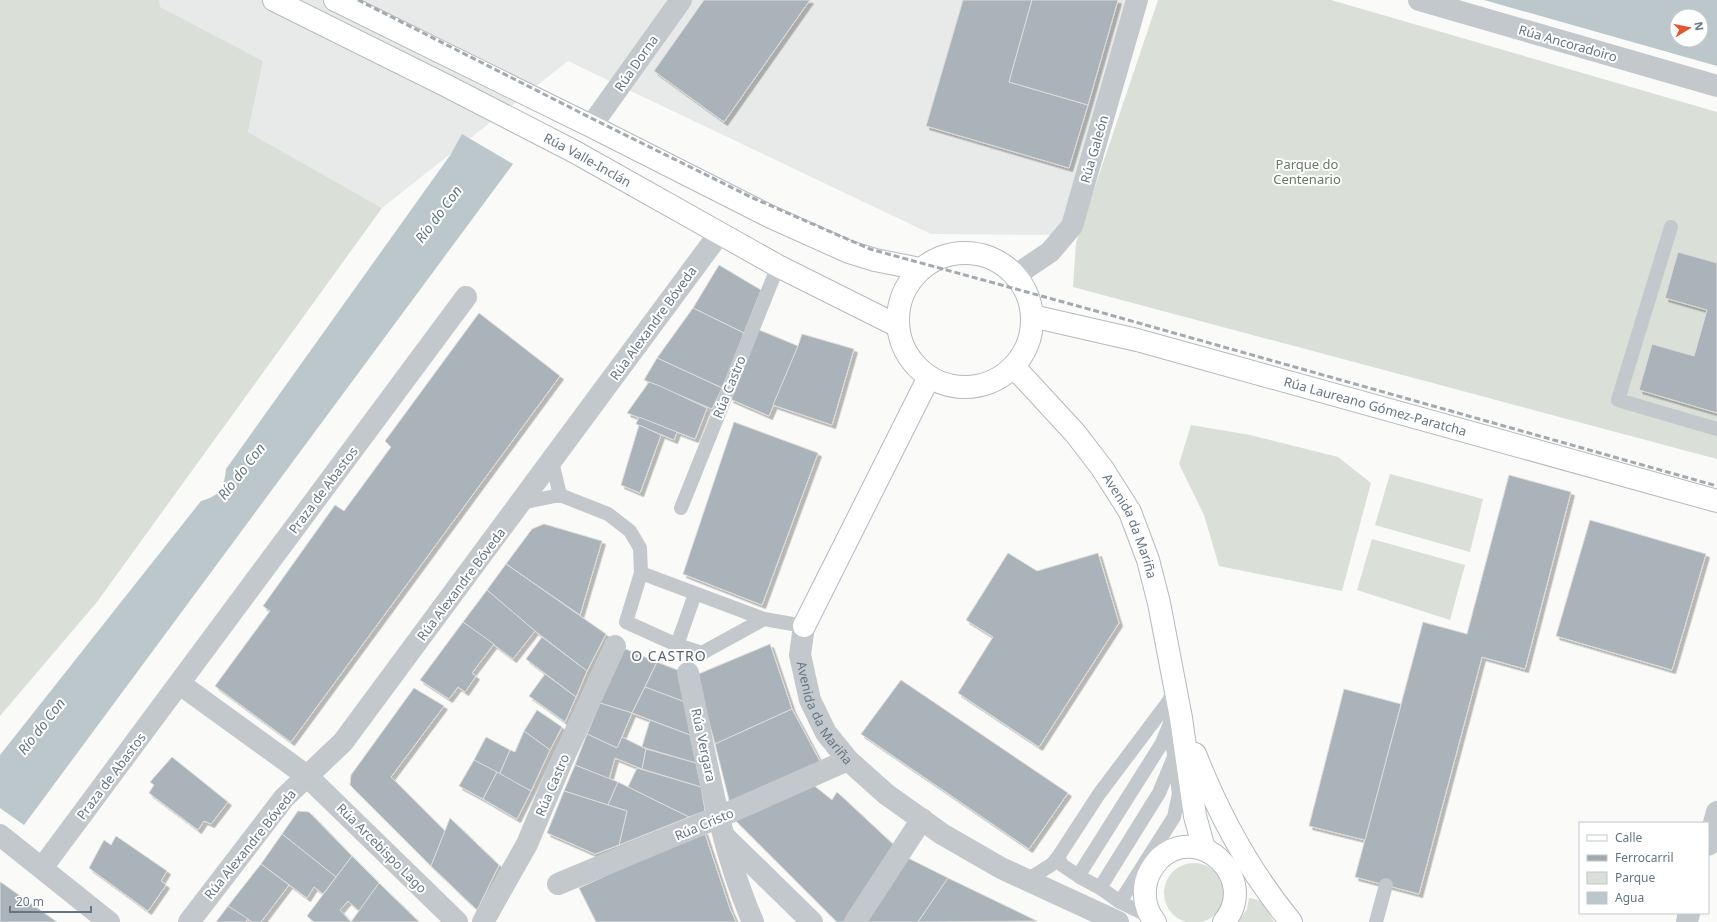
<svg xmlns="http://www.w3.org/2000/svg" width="1717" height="922" font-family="'Noto Sans',sans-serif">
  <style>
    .built { fill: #e8e9e9 }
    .green { fill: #dadfd7 }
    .water { fill: #bbc7cb; fill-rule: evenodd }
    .building { fill: #aab3b9; stroke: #dcdcda; filter: url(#shadow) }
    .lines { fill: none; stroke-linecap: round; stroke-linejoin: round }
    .secondary-casing { stroke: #b3babf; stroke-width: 24 }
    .primary-casing { stroke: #b5babe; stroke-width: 24 }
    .lane { stroke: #c3c8cc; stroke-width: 14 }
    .street { stroke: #c3c8cc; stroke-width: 22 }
    .secondary { stroke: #fff; stroke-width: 22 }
    .primary { stroke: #fff; stroke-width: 22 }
    .rail { stroke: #a2aab0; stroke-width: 3; stroke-dasharray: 6 3; stroke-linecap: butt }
    .labels { text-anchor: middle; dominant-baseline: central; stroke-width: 4; stroke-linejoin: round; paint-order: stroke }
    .street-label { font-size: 13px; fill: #657683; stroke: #fff }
    .park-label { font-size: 13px; fill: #687a64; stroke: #fff }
    .water-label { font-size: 14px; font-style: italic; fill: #60757c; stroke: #fff }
    .neighbourhood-label { font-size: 14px; letter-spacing: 1px; fill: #57646e; stroke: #fff }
  </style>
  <defs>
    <filter id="shadow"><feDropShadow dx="3.5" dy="3.5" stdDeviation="0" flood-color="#0004"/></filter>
  </defs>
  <rect width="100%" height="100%" fill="#fafaf8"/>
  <!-- built -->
  <path class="built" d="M157,0h976l-73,235 -129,-1 -363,-173 -186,147 -134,-76 15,-71 -104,-54z"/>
  <!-- green -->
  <g class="green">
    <path d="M0,0h159l1,7 103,54 -15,71 134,76 -285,394 -97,114z"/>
    <path d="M1158,0h173l386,112v347l-644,-172 3,-44z"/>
    <path d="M1191,425l59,10 88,22 33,26 -29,108 -123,-25 -15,-51 -25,-51z"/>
    <path d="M1390,474l93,25 -13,53 -95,-27z"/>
    <path d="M1372,539l93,26 -15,55 -93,-30z"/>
    <circle cx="1194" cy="893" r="30"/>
    <path d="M1249,898c18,2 16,11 25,24h-36l9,-13z"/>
  </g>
  <!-- water -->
  <g class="water">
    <path d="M1484,0h233v66zM1677,16h24v24h-24z"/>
    <path d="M462,134l51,30 -489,661 -24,-17v-53l201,-254c19,-5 23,-13 25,-32l225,-315z"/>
  </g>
  <!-- building -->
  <g class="building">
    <path d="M704,0h106l-86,122 -70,-51z"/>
    <path d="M963,0h69l-23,82 79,23 -19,63 -143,-42z"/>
    <path d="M1032,0h86l-30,105 -79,-23z"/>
    <path d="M1678,252l39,11v150l-78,-23 13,-46 42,12 13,-46 -42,-12z"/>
    <path d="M719,265l42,25 -17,43 -51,-25z"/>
    <path d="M693,308l51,25 -22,55 -65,-30z"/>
    <path d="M479,313l81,63 -269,366 -76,-56 55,-75 -7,-5 72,-101 9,6 47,-64 -6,-6z"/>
    <path d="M757,329l41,17 -29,70 -39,-17z"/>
    <path d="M802,334l52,15 -22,76 -59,-20 25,-59z"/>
    <path d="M657,358l65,30 -10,21 -68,-29z"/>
    <path d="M649,382l11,4 47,22 -12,31 -68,-26z"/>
    <path d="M639,417l38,15 -3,8 -38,-16z"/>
    <path d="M734,422l84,31 -56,152 -79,-31z"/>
    <path d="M639,425l22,10 -21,58 -19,-8z"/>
    <path d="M1509,475l62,17 -46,177 -43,-12 -63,237 -64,-17 68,-255 44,12z"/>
    <path d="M1590,520l116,34 -34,116 -116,-34z"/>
    <path d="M544,524l58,17 -22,74 -74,-51 26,-35z"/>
    <path d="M1008,553l29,18 61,-18 21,70 -80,124 -81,-54 35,-56 -27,-17z"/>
    <path d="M506,564l100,70 -19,37 -52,-40 -48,-41z"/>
    <path d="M487,590l48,41 -22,28 -50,-37z"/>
    <path d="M463,622l31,22 -22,29 4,3 -11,16 -7,-5 -9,12 -29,-19z"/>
    <path d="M542,637l45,34 -11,26 -50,-38z"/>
    <path d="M770,644l22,65 -77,35 -19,-69z"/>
    <path d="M623,648l34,14 -25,51 -32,-10z"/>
    <path d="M657,662l23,9 5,31 -40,-15z"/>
    <path d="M545,674l31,23 -11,25 -36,-26z"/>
    <path d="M901,680l167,113 -39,56 -168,-115z"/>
    <path d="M645,687l40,15 5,33 -58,-22z"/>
    <path d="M414,688l30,18 -53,71 54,54 -14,35 -81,-81 1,-10z"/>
    <path d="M1344,689l57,15 -36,136 -56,-14z"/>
    <path d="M600,703l32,10 -15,35 -30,-14z"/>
    <path d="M792,709l30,56 -92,39 -15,-60z"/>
    <path d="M537,710l25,17 -12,23 -26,-19z"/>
    <path d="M650,720l40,15 6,28 -54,-16z"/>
    <path d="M524,731l26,19 -19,41 -32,-16 11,-25 5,2z"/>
    <path d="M587,734l30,14 5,-11 24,12 -4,20 -27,-11 -6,21 -34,-14z"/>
    <path d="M486,737l24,13 -11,25 -25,-15z"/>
    <path d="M646,749l50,14 5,24 -59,-18z"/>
    <path d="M172,757l56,45 -17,22 -7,-3 -6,9 -49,-37 5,-8 -4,-3z"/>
    <path d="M474,760l23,12 -14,27 -24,-13z"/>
    <path d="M575,765l43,17 -10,23 -44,-14z"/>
    <path d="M637,768l64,19 4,24 -16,6 -61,-30z"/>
    <path d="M497,772l34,19 -14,28 -34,-20z"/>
    <path d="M618,782l10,5 61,30 -70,28 8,-34 -19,-6z"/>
    <path d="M812,784l20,16 5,-8 58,54 -51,76h-7l-102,-102z"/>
    <path d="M564,791l63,20 -8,34 -24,9 -48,-21z"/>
    <path d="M298,811l11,1 43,44 -16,21 -54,-43z"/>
    <path d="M450,818l49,47 -22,45 -46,-44z"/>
    <path d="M704,831l26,78 6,13h-140l-17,-34z"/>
    <path d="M282,834l54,43 -13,17 -9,-7 -7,11 -46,-34z"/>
    <path d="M116,836l51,35 -6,10 5,4 -18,26 -59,-43 15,-28 7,5z"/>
    <path d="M352,856l27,27 -20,28 -11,-10 -8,9 11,12h-37l-7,-6z"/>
    <path d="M904,856l44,22 -30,44h-56z"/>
    <path d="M261,864l28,21 -28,37h-9l-24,-16z"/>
    <path d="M948,878l89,43 -119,1z"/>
    <path d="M0,882l2,1 55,39h-57z"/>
    <path d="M379,883l40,39h-68z"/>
    <path d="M228,906l20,13 -2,3h-30z"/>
  </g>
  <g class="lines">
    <defs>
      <g id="secondary">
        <path id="s2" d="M1014,367l61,66 27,35 28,44 18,48 11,43 22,115 14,98 9,33"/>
        <path d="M804,626l125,-249"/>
        <path d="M1195,754c24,61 54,117 96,168"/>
        <path d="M1155,922c-9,-11 -12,-26 -9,-40 2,-9 7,-16 13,-23 40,-38 101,20 65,63"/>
      </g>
      <g id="primary">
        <path id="s3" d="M274,0l171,85 130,67 203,114 120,60"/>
        <path d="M335,0l256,126 180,91 78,35 26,8 45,9"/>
        <circle cx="965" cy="320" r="67"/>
        <path id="s4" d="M1032,316l105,24 580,161"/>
      </g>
    </defs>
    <!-- secondary casing -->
    <use href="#secondary" class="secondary-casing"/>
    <!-- primary casing -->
    <use href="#primary" class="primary-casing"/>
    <!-- lane -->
    <g class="lane">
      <path d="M1671,227l-53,173 99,29"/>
      <path d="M552,462l8,33"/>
      <path d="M521,503l39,-8 48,19 22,17 10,17 1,25 -15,49 51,23 25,8 62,-34"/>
      <path d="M681,508l97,-242"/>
      <path d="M641,573l123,46 40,7"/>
      <path d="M677,645l18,-51"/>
      <path d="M1058,857l4,8 18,12"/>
      <path d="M1027,880l24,-15 7,-8 41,-63 70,-93"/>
      <path d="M1102,889l-22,-12 2,-7 80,-127 7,-17"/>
      <path d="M1120,902l-18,-13 1,-6 56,-90 15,-36"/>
      <path d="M1151,917l-31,-15 54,-85 5,-23 -9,-70v-26"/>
      <path d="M1376,922l10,-37"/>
    </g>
    <!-- street -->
    <g class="street">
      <path d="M1419,0l298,86"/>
      <path d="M591,126l90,-126"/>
      <path d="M1016,275l34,-23 22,-26 65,-226"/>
      <path id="s1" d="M804,626l-4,29 10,45 16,33 22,27 38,34 56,40 59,34 117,54"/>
      <path d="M688,673c18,83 31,171 65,249"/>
      <path d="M180,684l127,92 150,146"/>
      <path d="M0,835l109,87"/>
      <path d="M725,837l87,85"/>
      <path d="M1708,845l9,-33"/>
      <path d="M42,868l424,-571"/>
      <path d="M558,884l161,-67 129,-57"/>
      <path d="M189,922l95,-124 59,-56 376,-508"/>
      <path d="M483,922l44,-78 35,-83 53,-115"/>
      <path d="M855,922l67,-103"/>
      <path d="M1687,922l2,-9"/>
    </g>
    <!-- secondary -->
    <use href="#secondary" class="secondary"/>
    <!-- primary -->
    <use href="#primary" class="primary"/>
    <!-- rail -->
    <path class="rail" d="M358,0l237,120 158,78 117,51 226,62 621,175"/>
  </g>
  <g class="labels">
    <!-- street labels -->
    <g class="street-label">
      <text transform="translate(1568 43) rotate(16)">Rúa Ancoradoiro</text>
      <text transform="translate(636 63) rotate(-55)">Rúa Dorna</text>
      <text transform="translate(1094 149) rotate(-74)">Rúa Galeón</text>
      <text stroke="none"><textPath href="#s3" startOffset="352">Rúa Valle-Inclán</textPath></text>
      <text transform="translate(653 323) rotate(-54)">Rúa Alexandre Bóveda</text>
      <text transform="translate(729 387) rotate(-68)">Rúa Castro</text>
      <text stroke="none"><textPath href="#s4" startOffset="355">Rúa Laureano Gómez-Paratcha</textPath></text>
      <text transform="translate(323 490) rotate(-53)">Praza de Abastos</text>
      <text stroke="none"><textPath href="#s2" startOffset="199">Avenida da Mariña</textPath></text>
      <text transform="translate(461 584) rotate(-53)">Rúa Alexandre Bóveda</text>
      <text stroke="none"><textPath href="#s1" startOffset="93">Avenida da Mariña</textPath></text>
      <text transform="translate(704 745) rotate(78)">Rúa Vergara</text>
      <text transform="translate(111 776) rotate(-53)">Praza de Abastos</text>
      <text transform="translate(552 785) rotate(-67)">Rúa Castro</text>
      <text transform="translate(704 824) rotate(-23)">Rúa Cristo</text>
      <text transform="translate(250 844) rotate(-51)">Rúa Alexandre Bóveda</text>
      <text transform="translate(382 848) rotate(45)">Rúa Arcebispo Lago</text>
    </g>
    <!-- park labels -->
    <g class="park-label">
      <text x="1307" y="164">Parque do<tspan x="1307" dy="15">Centenario</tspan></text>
    </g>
    <!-- water labels -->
    <g class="water-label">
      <text transform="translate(438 214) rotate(-53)">Río do Con</text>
      <text transform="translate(241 471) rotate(-52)">Río do Con</text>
      <text transform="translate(41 726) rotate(-52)">Río do Con</text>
    </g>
    <!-- neighbourhood labels -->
    <g class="neighbourhood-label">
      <text x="669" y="655">O CASTRO</text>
    </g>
  </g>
  <!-- legend -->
  <rect x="1579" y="822" width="130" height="92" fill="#ffffff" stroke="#c1c8cd"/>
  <rect x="1587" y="835" width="20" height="6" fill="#ffffff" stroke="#c1c8cd"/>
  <text x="1615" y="842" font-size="12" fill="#657683">Calle</text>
  <rect x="1587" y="855" width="20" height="6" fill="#a2aab0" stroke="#c1c8cd"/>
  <text x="1615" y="862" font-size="12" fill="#657683">Ferrocarril</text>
  <rect x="1587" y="872" width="20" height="12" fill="#dadfd7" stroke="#c1c8cd"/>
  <text x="1615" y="882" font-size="12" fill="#657683">Parque</text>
  <rect x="1587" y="892" width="20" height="12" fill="#bbc7cb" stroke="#c1c8cd"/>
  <text x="1615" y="902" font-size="12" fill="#657683">Agua</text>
  <!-- north arrow -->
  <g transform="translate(1689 28) rotate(80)"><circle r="19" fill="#ffffff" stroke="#c1c8cd"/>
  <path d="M0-3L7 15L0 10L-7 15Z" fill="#e4572e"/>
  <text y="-6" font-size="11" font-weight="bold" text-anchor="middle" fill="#657683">N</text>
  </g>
  <!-- scale -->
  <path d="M10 906v6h81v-6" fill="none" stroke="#657683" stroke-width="2"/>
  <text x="16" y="906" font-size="12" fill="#657683" stroke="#ffffff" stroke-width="3" paint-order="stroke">20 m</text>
</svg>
